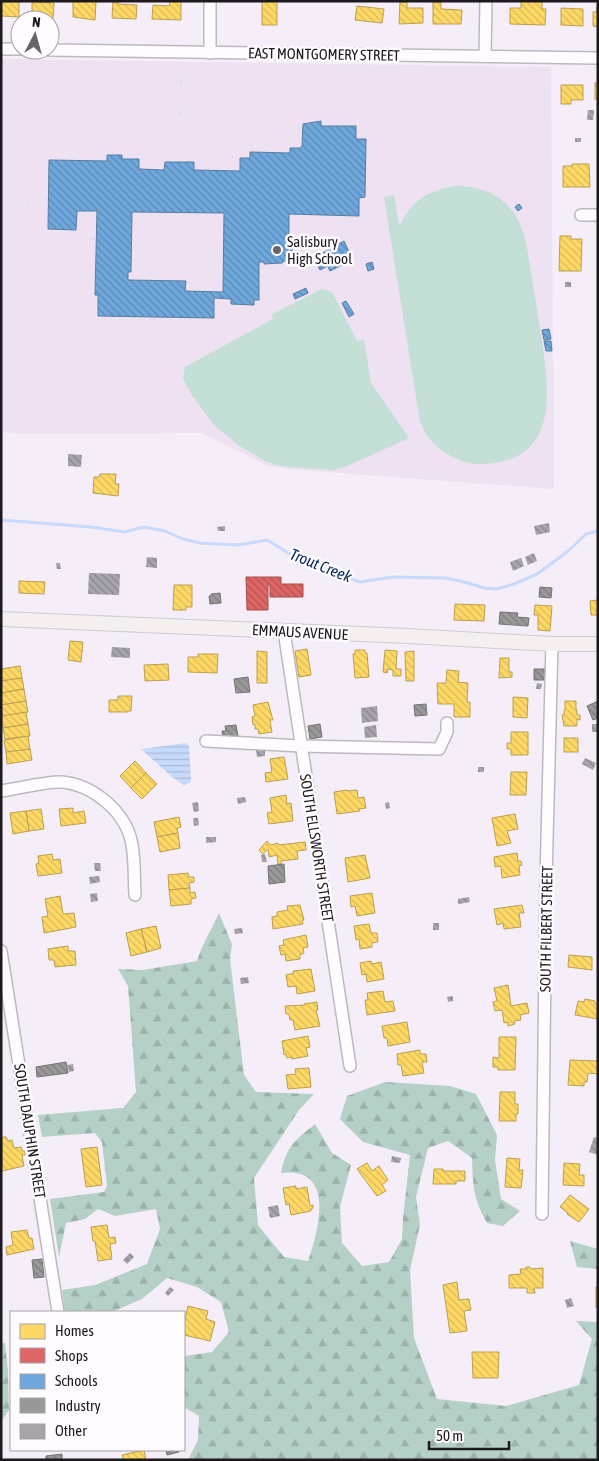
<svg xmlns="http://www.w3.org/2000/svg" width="599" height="1461" font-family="'Asap Condensed',sans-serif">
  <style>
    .built { fill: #ede1f2 }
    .grass { fill: #c4dfd5 }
    .forest { fill: url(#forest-firs) }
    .water { fill: url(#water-rules) }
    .homes { fill: url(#homes-back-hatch); stroke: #bb9f50 }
    .shops { fill: url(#shops-back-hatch); stroke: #a64f50 }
    .schools { fill: url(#schools-back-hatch); stroke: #567da3; fill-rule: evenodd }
    .industry { fill: url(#industry-back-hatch); stroke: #747374 }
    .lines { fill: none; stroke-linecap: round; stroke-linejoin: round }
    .stream { stroke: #c8dafc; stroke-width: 3 }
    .building { fill: url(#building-back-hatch) }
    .minor-casing { stroke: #bdb9bf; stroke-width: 14 }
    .major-casing { stroke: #cecbd0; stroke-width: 16 }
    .path { stroke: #e1dfe1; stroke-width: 2; stroke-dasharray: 5 2.5; stroke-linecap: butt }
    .minor { stroke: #fefcfe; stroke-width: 11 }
    .major { stroke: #f6efef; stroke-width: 14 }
    .poi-dot { fill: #69646a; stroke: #fefcff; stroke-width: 2 }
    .labels { text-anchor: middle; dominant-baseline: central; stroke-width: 5; stroke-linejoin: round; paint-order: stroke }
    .street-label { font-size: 15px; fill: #1d191e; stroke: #fefcff }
    .poi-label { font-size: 15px; fill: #1d191e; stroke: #fefcff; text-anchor: start }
    .water-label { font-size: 16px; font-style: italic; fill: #022759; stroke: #fefcff }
  </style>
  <defs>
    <pattern id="forest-firs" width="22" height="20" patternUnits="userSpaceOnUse" patternTransform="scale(1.25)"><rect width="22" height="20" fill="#b5d0c6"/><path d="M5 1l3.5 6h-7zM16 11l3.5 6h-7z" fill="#9bb2aa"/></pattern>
    <pattern id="water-rules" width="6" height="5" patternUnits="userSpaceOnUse" patternTransform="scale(1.25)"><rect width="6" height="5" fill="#c8dafc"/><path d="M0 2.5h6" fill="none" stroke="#abbad8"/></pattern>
    <pattern id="homes-back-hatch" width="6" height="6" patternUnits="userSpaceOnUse" patternTransform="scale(1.25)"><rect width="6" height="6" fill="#ffd966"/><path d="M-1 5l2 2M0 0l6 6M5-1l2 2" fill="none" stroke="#daba58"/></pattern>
    <pattern id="shops-back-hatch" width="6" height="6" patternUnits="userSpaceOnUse" patternTransform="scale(1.25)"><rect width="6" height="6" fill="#e06666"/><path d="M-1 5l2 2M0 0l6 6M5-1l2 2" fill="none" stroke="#b55353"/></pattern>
    <pattern id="schools-back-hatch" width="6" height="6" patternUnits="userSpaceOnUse" patternTransform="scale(1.25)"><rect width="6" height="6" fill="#6fa8dc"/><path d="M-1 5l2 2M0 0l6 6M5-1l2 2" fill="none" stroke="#5b88b2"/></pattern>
    <pattern id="industry-back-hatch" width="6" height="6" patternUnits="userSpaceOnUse" patternTransform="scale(1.25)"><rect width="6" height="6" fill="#999"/><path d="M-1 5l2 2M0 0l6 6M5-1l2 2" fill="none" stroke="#7c7c7c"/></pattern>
    <pattern id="building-back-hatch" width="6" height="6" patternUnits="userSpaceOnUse" patternTransform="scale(1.25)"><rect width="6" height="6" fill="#a7a4ac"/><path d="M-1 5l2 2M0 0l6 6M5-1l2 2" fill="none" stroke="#87858b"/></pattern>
  </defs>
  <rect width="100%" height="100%" fill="#f5eef8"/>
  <!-- built -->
  <path class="built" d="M1,59l550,8 3,422 -268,-20 -20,-4 -64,-32 -170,1 -31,-2z"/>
  <!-- grass -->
  <g class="grass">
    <path d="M454,186c42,0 65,20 73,61 4,27 9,55 13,82 9,57 23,133 -58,135 -19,1 -41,-11 -53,-26 -4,-4 -6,-11 -9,-16l-36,-225 10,-2 5,31c16,-27 24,-33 55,-40z"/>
    <path d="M322,289l10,3 25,49 7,-1 7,43 38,55 -64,29 -13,3 -44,-3 -12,-2 -11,-4 -27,-16 -24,-20 -23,-31 -8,-16 2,-11 88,-48 -2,-4z"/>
  </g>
  <!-- forest -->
  <g class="forest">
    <path d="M219,913l13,31 -2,15 14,116 12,17 58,2 -15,16 -45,68 4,47 26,32 24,4c8,-23 26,-82 -12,-88 -5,-1 -11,0 -15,0 5,-26 14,-33 34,-49l17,29 19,12 -11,42 2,36 20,23 27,-4 13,-23 1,-21 7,-63 -47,-13 -23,-23 7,-23 38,-14 65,4 26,8 21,41 -2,25 6,39 19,12 -17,15 -16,-3c-14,-25 -14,-37 -15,-65l-24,-17 -20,7 -12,49 4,28 -10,45 4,68 23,61 69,7 73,-21 13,-46 -16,-18 22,1v138h-410l10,-20 1,-24 -15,-9v-51l28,-4 17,-20 -8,-30 -24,-15 -30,-9 -25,21 -30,13h-47l-3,-22 33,-5 52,-21 13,-35 -4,-20 -41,7 -17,-7 -13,10 -19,4 -7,34 -9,-58 54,-7 3,-6 -5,-44 -7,-9 -53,4 -4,-22 85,-7 13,-16 -8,-106 -10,-17 25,1 54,-9c5,-17 15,-32 22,-48z"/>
    <path d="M570,1241l28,8v20l-21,-2z"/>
    <path d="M1,1343h4l3,28 1,39 -8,12z"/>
  </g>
  <!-- water -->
  <path class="water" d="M186,743l3,3 2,36 -7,3 -12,-8 -31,-28z"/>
  <!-- homes -->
  <g class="homes">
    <path d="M73,1h23l-1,19 -22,-3z"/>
    <path d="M170,1h11v19l-29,-1 1,-14 16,1z"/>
    <rect x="262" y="1" width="15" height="24"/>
    <path d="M521,1l21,1v7h4l-1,16 -35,-1v-16h11z"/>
    <path d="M1,2h18v15l-18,-1z"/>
    <path d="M32,2l22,1 -1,15h-21z"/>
    <path d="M113,2h5v2l19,1 -1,14 -24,-1z"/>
    <path d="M400,2h7v6h16v15l-24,1z"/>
    <path d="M433,2h8v7l21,1 -1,14h-28z"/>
    <path d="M357,6l27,3 -2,14 -27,-3z"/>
    <path d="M597,7l1,20 -5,-1v-14h4z"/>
    <path d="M561,8l22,1v17l-22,-1z"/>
    <rect x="595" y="83" width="3" height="16"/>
    <path d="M561,85h22v15h-12v4h-10z"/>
    <path d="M572,164h17l1,23h-27v-21h9z"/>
    <path d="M560,236h11v3h11l-1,32h-22z"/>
    <path d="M100,474h16l-1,10h4l-1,12 -25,-3 1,-16h5z"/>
    <path d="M19,581l26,1 -1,12 -25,-1z"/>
    <path d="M174,585h18v22h-6v3h-13z"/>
    <path d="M598,600v15h-7l-1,-14z"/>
    <path d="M455,604l30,1 -1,16 -30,-1z"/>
    <path d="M535,605l17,1 -2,25 -12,-1v-15h-4z"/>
    <path d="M70,641l13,1 -2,20 -13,-2z"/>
    <path d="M307,649l4,26 -12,2 -4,-26z"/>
    <path d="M355,650h10v3h2l2,24 -14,1 -2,-24h2z"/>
    <path d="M385,650l12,1 -1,18h5v7h-8v-6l-5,-1 -1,4 -4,-1z"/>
    <path d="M257,651l10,1v31h-10z"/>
    <path d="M414,651v30h-8l-1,-29z"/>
    <path d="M198,654h20l-1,19 -29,-1v-15h10z"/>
    <path d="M500,658h9v14h3v5l-13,1z"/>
    <path d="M168,664l1,16 -24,1 -1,-16z"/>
    <path d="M20,666l2,12 -21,3v-12z"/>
    <path d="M447,670l12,1 -1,11 10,1 -1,19h3v15h-16v-13h-16l-1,-21h9z"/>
    <path d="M22,678l2,11 -23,4v-12z"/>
    <path d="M24,689l2,12 -25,4v-12z"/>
    <path d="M118,696h14l-1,15h-3v1h-19v-12h9z"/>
    <path d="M513,697l15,1 -1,20 -14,-1z"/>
    <path d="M26,701l2,11 -25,4 -2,-11z"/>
    <path d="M565,701h11v9h1v5h3v5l-3,-1v7h-13l-2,-11h2v-5h1z"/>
    <path d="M268,702l5,18h-3l2,12 -13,2 -1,-5h-3v-5l-2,1 -1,-8 3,-1 -2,-11z"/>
    <path d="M26,712l2,12 -25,4 -1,-12z"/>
    <path d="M28,724l2,12 -25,3 -2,-11z"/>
    <path d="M511,732h17v23h-17v-6h-4v-6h4z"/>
    <path d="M28,736l2,13 -24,4 -2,-13z"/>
    <rect x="564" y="738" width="14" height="14"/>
    <path d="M30,749l2,11 -25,4 -1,-12z"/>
    <path d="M284,757l4,22 -22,3 -1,-9 7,-1 -2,-13z"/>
    <path d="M135,761l11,12 -15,15 -11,-12z"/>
    <path d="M511,772h16l-1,23h-16z"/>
    <path d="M146,773l11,11 -15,15 -11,-11z"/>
    <path d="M347,790v1l10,-1 1,8 6,-1 2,11 -7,1 1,2 -23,3 -3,-22z"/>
    <path d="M286,795l1,9 4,-1 2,18 -24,3 -2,-11 5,-1 -2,-14z"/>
    <path d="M73,808v5l11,-2 2,12 -25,3 -2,-17z"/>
    <path d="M41,809l3,20 -15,2 -3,-20z"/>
    <path d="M26,811l3,20 -16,3 -3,-21z"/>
    <path d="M515,814l3,15 -11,2 4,12 -14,3 -5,-28z"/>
    <path d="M179,817l2,10 -4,1 1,5 -21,4 -3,-15z"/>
    <path d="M178,833l2,15 -20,4 -3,-15z"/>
    <path d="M267,841l4,4 7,-2 1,2 26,-3 1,8 -9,1 1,8 -17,2v3h-3l-1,-9 -8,2 -1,-8 -5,5 -4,-4z"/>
    <path d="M517,853l1,8h3l1,4 -3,1 1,9 -18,3 -1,-12 -6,1 -1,-10z"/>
    <path d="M52,854l1,6 7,-1 2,14 -24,3 -2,-12 3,-1 -1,-7z"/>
    <path d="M365,855l5,23 -22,4 -3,-24z"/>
    <path d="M188,873l1,4h5v5l-5,1 1,5 -21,2 -1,-15z"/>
    <path d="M190,888v5l5,-1 1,6 -5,1v5l-20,2 -2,-16z"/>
    <path d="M372,893l3,20 -18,3 -2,-10 -4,1 -1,-11z"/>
    <path d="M60,896l3,18 11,-1 2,14 -32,6 -2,-16 6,-1 -3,-17z"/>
    <path d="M300,905l4,15h-2l1,4 -30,5 -1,-12 5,-1v-4l11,-2 -1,-4z"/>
    <path d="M522,905l2,8h-5l2,14 -17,2 -1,-6 -6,2 -3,-16z"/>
    <path d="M369,924l2,9h6l1,9 -6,1v4l-12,2 -1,-10 -3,1 -2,-14z"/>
    <path d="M156,926l5,22 -14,4 -6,-23z"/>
    <path d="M141,929l6,23 -16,4 -5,-23z"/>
    <path d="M306,935l2,12 -5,1 1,5 -4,2v4l-14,2 -1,-7 -4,1 -2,-9 5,-1 -1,-5z"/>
    <path d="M68,946v5h7l1,14 -21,2 -1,-7h-5l-1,-11z"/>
    <path d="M569,955l23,2v13l-24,-3z"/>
    <path d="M371,961l1,3 9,-2 3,17 -17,3 -1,-8 -4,1 -2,-12z"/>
    <path d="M311,969l4,22 -18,3 -1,-8 -8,1 -2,-12 8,-2 -1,-2z"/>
    <path d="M508,985l3,21 16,-3 2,10 -9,2 1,5 -7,1 1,3 -7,2v-4l-4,1 -2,-13 -7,1 -2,-9 4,-1 -3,-13z"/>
    <path d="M383,991l2,11 8,-1 2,10 -28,4 -2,-15h3l-1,-7z"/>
    <path d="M585,999l10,2v3l3,1v14l-23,-4 3,-14 6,1z"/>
    <path d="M317,1002l1,8h-2l4,16 -25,4 -2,-10h-3l-1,-6h-3l-1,-8 20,-1 -1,-1z"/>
    <path d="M407,1022l3,20 -22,4 -1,-8h-3l-2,-12z"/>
    <path d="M308,1036l2,11 -4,1 2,8 -16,3 -1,-2 -4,1 -1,-4 -2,1 -2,-14z"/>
    <path d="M499,1037h17l-1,33h-17v-3h-5v-10l6,1z"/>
    <path d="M420,1050v4h6l1,8h-5l2,11 -21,3 -2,-11h-3l-1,-11z"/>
    <path d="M570,1060l28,1v13l-10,-1 -1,9h-3v4l-16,-1z"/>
    <path d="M309,1068l2,19 -23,2 -2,-14 10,-1 -1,-5z"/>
    <path d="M500,1092h15v12h3v10h-2v7h-17z"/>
    <path d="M2,1137h4l2,4 4,-1 2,8 7,-1 1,4h3v4h-3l2,11 -22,5z"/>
    <path d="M97,1147l5,38 -16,2 -5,-38z"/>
    <path d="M507,1158l13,1 -1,11h4l-2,18 -16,-1z"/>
    <path d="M367,1163l5,8 7,-5 9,14 -6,5 4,6 -9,5 -20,-27z"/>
    <path d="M564,1163l16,1 -1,11h5v11l-21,-1z"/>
    <path d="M434,1169h9v2h22v10h-9v3h-23z"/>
    <path d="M296,1186v3l11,-2 3,19 3,-1v3l-2,1v2l-20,4 -2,-11 -3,1 -3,-17z"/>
    <path d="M570,1195l19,14 -10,13 -12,-8 1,-1 -8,-6z"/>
    <path d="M107,1225l2,13 6,-1 1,6 -6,1 2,15 -14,2 -3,-20h-2l-2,-14z"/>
    <path d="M27,1230l2,8h3l2,11 -27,6 -1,-8 7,-2 -2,-13z"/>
    <path d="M526,1267h4v2l13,-1v20h-9l1,5h-8v-5h-18v-13l12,-1 -1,-5h6z"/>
    <path d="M457,1282l2,18 10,-1 2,11 -7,1 3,20 -17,2 -7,-48z"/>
    <rect x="596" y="1287" width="2" height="20"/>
    <path d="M188,1306l20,5 -2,8 9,3 -5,19 -26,-6v-11z"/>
    <path d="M472,1352h27l-1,26h-25z"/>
    <path d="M144,1450l2,10h-22l-2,-5z"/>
  </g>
  <!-- shops -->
  <path class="shops" d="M246,577h35v7h22v13h-33v-12h-2v25h-21z"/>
  <!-- schools -->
  <g class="schools">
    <path d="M321,121v5h35v13h10l-1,58 -6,1v18l-70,-2v28l4,-1v4h3v4l-3,-1 -6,11 -5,4 -18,1v-2h-5v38h-5v5l-23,-1v-5l-17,-1v20l-116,-2v-21h-3l2,-84h-20l-1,19 -28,-1 1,-69 58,1v-6h15v4h17v10l25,1 1,-8h29v8l46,1v-13h10v-6l40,1v-5h10l2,-2 1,-22zM132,212l92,1 -1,79 -38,-1 1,-10 -58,-1v-8h3z"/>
    <path d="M519,204l3,4 -4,3 -3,-4z"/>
    <path d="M344,241l6,13 -6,3 2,6 -16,8 -9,-17z"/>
    <path d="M321,258l5,9 -6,3 -5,-9z"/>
    <path d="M372,262l2,7 -6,2 -2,-7z"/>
    <path d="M306,288l2,5 -13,6 -2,-5z"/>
    <path d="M346,301l8,13 -5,3 -7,-14z"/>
    <path d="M549,329l2,10 -7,1 -2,-10z"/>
    <path d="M544,341h7l1,10h-6z"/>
  </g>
  <!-- industry -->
  <g class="industry">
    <path d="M540,587l12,1 -1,10 -12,-1z"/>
    <path d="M220,593l1,10 -11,1 -1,-8h2v-2z"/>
    <path d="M500,612l18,1 -1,4 12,1 -1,8 -29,-2z"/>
    <path d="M534,669h11l-1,11h-10z"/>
    <path d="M248,677l2,15 -14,1 -2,-14z"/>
    <path d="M598,701v17l-5,2 -6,-14z"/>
    <path d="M426,704l1,11 -12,1 -1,-11z"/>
    <path d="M320,724l2,13 -12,2 -2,-13z"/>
    <path d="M236,725l2,11 -15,2 -1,-7h4l-1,-5z"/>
    <path d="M284,864l1,18 -16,2 -1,-18z"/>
    <path d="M66,1062l2,11 -31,4 -1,-10z"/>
    <path d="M42,1259l2,18 -10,1 -2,-18z"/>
    <path d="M166,1450h12l1,2 -12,3z"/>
    <path d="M62,1454v6h-16v-4z"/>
  </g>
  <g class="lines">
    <!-- stream -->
    <path class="stream" d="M1,520l90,7 33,5 20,-5 21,4 18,8 17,4 38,2 29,-5 33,20 60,22 32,-5 54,1 22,5 16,5 13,1 17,-5 23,-10 30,-22 19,-18 12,-3"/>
  </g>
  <!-- building -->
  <g class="building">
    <path d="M588,110h6l-1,10h-6z"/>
    <rect x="575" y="138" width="6" height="4"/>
    <rect x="565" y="282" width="6" height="5"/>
    <path d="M68,454l14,1 -1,12 -13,-1z"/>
    <path d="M549,523l1,9 -14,3 -2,-9z"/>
    <path d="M225,526v5h-7l-1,-4z"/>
    <path d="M534,553l3,8 -9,4 -3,-8z"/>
    <path d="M147,557l10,1v10l-11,-1z"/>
    <path d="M521,558l3,8 -11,5 -3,-9z"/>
    <path d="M56,563h4l1,6h-4z"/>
    <path d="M89,573l31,1 -1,21 -31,-1z"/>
    <path d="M112,647l18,1v10l-19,-1z"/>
    <path d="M537,683l5,1 -1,5h-5z"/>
    <path d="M377,706l1,15 -16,2 -1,-15z"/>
    <rect x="592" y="724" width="6" height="8"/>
    <path d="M376,725l1,12 -12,1 -1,-11z"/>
    <path d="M265,749v7l-8,1 -1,-7z"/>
    <path d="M585,758l11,5 -3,7 -11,-6z"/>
    <rect x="478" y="767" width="6" height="5"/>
    <path d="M245,797l1,5 -8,2 -1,-6z"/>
    <path d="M198,802l1,9 -5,1 -2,-9z"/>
    <path d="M389,802l1,6 -4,1 -1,-6z"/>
    <path d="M193,818h5l1,7 -5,1z"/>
    <path d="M206,837h10v5l-10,1z"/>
    <path d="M265,854l2,8h-5l-1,-7z"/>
    <path d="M94,863h6l1,8h-6z"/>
    <path d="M99,876l1,6 -10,2 -1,-7z"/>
    <path d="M97,893l1,8 -7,1 -1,-8z"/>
    <path d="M469,897l1,5 -12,2v-5z"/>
    <rect x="433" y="923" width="6" height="7"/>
    <path d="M242,928l1,5 -8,1 -1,-5z"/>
    <path d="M248,977l1,6 -8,1 -1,-6z"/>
    <path d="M453,996v5l-5,1 -1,-5z"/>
    <path d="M73,1064l1,7 -5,1 -2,-7z"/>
    <path d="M594,1137l4,1v17l-9,-3z"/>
    <path d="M392,1156l9,2 -1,5 -9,-1z"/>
    <path d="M278,1205l2,11 -10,2 -2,-11z"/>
    <path d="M130,1253l4,4 -7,7 -4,-4z"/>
    <path d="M170,1287l4,3 -6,6 -3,-3z"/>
    <path d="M571,1298l3,8 -7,2 -2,-8z"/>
  </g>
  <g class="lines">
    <defs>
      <g id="minor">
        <path d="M1,49h19"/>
        <path d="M50,50l548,8"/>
        <path d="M210,53v-52"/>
        <path d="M485,56l1,-55"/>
        <path d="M581,215h17"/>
        <path d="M284,631l66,435"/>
        <path d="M206,741l95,5 138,3 8,-17v-9"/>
        <path d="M1,791c16,-2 46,-10 61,-9 32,3 65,31 70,63 3,16 2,34 3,50"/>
        <path d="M1,951l57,361"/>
        <path d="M542,1214l4,-335 6,-235"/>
      </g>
      <path id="major" d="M1,619l407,17 144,8h46"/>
    </defs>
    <!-- minor casing -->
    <use href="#minor" class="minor-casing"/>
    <!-- major casing -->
    <use href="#major" class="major-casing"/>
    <!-- path -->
    <g class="path">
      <path d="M181,84v-6"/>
      <path d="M180,115v-4"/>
      <path d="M47,197v6"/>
      <path d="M27,206h3"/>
      <path d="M89,239h7"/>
    </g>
    <!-- minor -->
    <use href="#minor" class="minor"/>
    <!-- major -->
    <use href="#major" class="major"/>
  </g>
  <!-- markers -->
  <circle class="poi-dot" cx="277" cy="250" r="5"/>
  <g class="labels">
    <!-- street labels -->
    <g class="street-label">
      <text transform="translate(324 54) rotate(1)">EAST MONTGOMERY STREET</text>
      <text transform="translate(300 632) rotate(3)">EMMAUS AVENUE</text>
      <text transform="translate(317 848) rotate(81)">SOUTH ELLSWORTH STREET</text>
      <text transform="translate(546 929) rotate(-89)">SOUTH FILBERT STREET</text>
      <text transform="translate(30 1131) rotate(81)">SOUTH DAUPHIN STREET</text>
    </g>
    <!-- poi labels -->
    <g class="poi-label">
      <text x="287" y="241">Salisbury<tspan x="287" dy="17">High School</tspan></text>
    </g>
    <!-- water labels -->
    <g class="water-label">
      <text transform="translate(321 565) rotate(22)">Trout Creek</text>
    </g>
  </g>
  <!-- border -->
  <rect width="599" height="1461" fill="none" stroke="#1d191e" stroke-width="5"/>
  <!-- legend -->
  <rect x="10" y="1311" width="175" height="140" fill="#fefcff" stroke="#a4a1a5"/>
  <rect x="20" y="1324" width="25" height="15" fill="#ffd966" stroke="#a4a1a5"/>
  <text x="55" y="1336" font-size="15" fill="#1d191e">Homes</text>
  <rect x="20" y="1348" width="25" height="15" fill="#e06666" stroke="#a4a1a5"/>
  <text x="55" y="1361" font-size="15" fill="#1d191e">Shops</text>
  <rect x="20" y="1374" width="25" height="15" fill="#6fa8dc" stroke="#a4a1a5"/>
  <text x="55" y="1386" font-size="15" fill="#1d191e">Schools</text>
  <rect x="20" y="1398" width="25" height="15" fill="#999999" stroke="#a4a1a5"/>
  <text x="55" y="1411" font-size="15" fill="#1d191e">Industry</text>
  <rect x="20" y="1424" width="25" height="15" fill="#a7a4ac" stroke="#a4a1a5"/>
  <text x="55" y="1436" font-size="15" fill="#1d191e">Other</text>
  <!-- north arrow -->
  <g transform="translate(35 35) rotate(6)"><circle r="24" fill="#fefcff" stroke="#a4a1a5"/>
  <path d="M0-4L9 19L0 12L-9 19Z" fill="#69646a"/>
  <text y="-8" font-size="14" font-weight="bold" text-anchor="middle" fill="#1d191e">N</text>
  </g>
  <!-- scale -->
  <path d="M429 1441v8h80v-8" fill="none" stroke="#1d191e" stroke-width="2.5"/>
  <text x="436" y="1441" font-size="15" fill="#1d191e" stroke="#fefcff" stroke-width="4" paint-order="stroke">50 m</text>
</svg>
